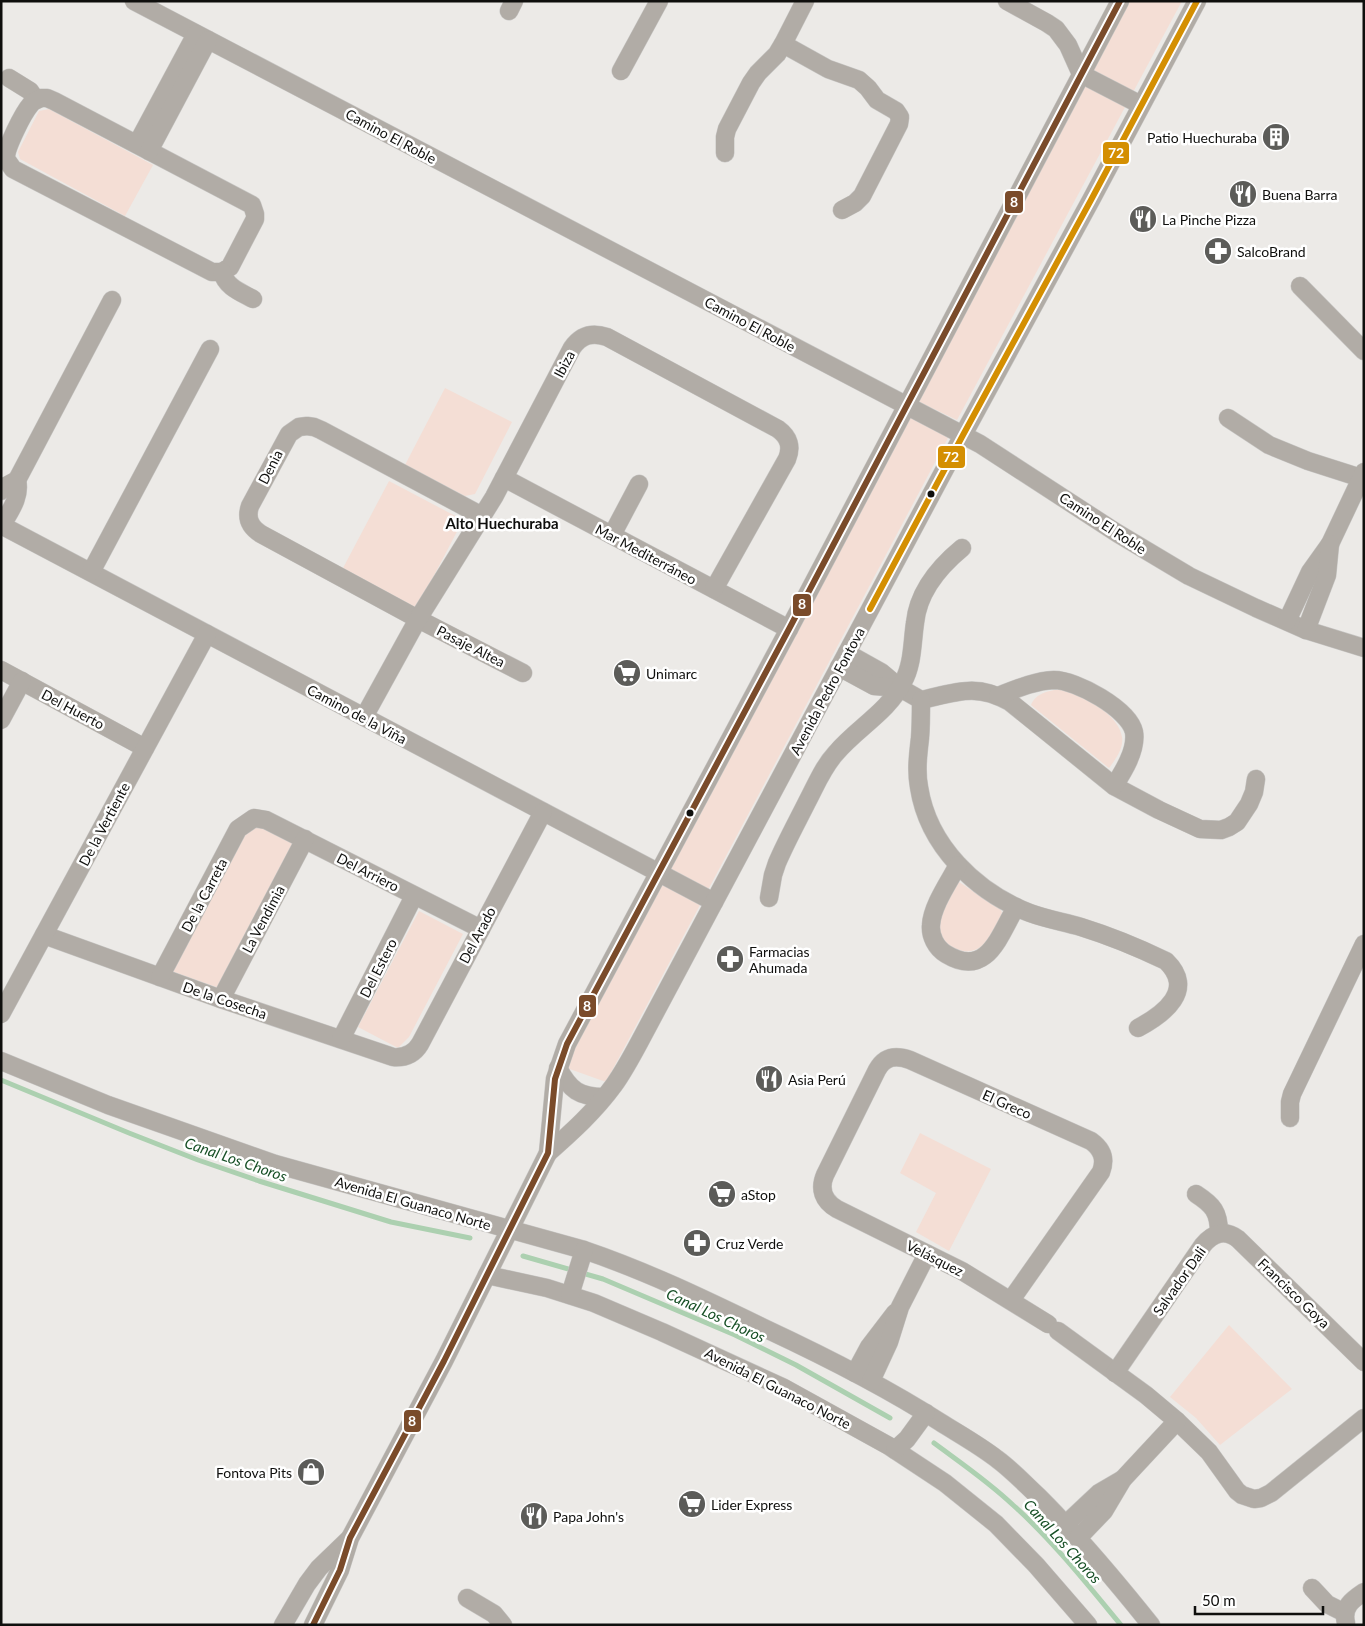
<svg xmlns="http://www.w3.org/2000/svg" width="1365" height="1626" font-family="Lato,sans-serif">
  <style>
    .green { fill: #f4ded5 }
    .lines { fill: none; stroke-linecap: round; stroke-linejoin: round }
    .stream { stroke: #acd0b0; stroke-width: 5 }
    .minor-casing { stroke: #c8c7c5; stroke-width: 19 }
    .minor { stroke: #b1aca6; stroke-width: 18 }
    .bus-1-casing { stroke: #fff; stroke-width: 10 }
    .bus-2-casing { stroke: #fff; stroke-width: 10 }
    .bus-1 { stroke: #d48f02; stroke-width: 6 }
    .bus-2 { stroke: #7a4b2a; stroke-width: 6 }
    .bus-dot { fill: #0f0f0d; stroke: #fff; stroke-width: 2 }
    .labels { text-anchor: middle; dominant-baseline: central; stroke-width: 5; stroke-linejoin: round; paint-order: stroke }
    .street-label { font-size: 14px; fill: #0f0f0d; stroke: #fff }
    .poi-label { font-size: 14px; fill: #0f0f0d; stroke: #fff; text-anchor: start }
    .neighbourhood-label { font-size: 15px; font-weight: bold; fill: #0f0f0d; stroke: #fff }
    .water-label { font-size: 15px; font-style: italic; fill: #164f25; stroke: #fff }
    .line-badge { stroke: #fff; stroke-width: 2 }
    .badge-label { font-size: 14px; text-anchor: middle; font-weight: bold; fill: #fff }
  </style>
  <rect width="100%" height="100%" fill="#eceae7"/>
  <!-- green -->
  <g class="green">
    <path d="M1128,1h54l-225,419 -42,-20z"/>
    <path d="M49,109l104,56 -28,51 -105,-57 -2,-7 21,-41z"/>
    <path d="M445,388l67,34 -37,72 -10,2 -60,-31z"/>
    <path d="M906,415l43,21 -343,646 -42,-15z"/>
    <path d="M389,481l74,39 -47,90 -74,-40z"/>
    <path d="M1060,689c21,5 59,25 62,48 2,11 -7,23 -13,31l-78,-63c5,-12 17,-14 29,-16z"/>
    <path d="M253,825l9,1 35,16 -78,146 -48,-17 72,-139z"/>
    <path d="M959,882l41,27 2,3c-1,7 -5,13 -8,18 -14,27 -33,27 -54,8l-2,-21 17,-34z"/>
    <path d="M419,911l44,23 -54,103 -11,11 -40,-21z"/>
    <path d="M920,1133l71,36 -42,82 -33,-19 20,-39 -36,-20z"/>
    <path d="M1229,1325l63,64 -72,56 -24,-27 -26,-21z"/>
  </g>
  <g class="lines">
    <!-- stream -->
    <g class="stream">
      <path d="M1,1080l128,53 69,27 61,21 132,41 79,16"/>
      <path d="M523,1256l80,23 132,56 61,30 94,53"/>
      <path d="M934,1443c27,20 55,39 79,62 40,36 74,79 108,120"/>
    </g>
    <defs>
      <g id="minor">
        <path d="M134,1l846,443 137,89 72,43 67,32 50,22 58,18"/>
        <path d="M1007,1l40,22 9,6 12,16 13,29 60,31"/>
        <path d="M509,11l5,-10"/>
        <path d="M783,44l45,25 31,11 9,8 9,12 19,11 4,6 -1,7 -37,72 -7,7 -13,7"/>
        <path d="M621,71l38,-70"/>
        <path d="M9,78l21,13 6,9"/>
        <path d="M41,98h6l7,3 198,104 3,9v5l-25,48 -8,5h-10l-199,-103 -7,-10c-1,-10 17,-46 25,-55 2,-3 6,-4 10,-6z"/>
        <path d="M137,144l59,-110"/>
        <path d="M149,151l59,-111"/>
        <path d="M725,153v-16l2,-8 24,-46 7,-10 19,-19 6,-10 22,-43"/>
        <path d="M222,272c4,15 18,20 31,27"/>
        <path d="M1300,286l64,65"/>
        <path d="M1228,418l41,27 39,16 56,18"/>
        <path d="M504,478l285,151"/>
        <path d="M1,491l5,-5 11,-6 95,-180"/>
        <path d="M482,516l-161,-86 -7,-3 -7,-1 -8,1 -10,7 -39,72c-4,12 0,21 11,28l157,85 105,54"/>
        <path d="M1,525l713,377"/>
        <path d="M2,525c8,-14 19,-28 15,-45"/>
        <path d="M612,535l27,-51"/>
        <path d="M91,572l119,-223"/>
        <path d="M1287,621l23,-49 20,-28 34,-72"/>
        <path d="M1306,630l21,-55 3,-31"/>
        <path d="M847,653l34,19 19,16 21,12c36,-8 55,-17 89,2l104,84 45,24 41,19 21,1 8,-3 8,-5 12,-18 5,-12 2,-13"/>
        <path d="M839,667l35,19 26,2"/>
        <path d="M1,670l144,78"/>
        <path d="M998,696c18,-7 36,-15 56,-16 22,0 75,29 80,52 3,18 -11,40 -20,54"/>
        <path d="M921,700c0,13 0,26 -1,38 -2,17 -4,33 -1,49 9,59 57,105 111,126 16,6 34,9 51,14 29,9 58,21 85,34 30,29 -2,53 -28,67"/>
        <path d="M364,717l54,-98 76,-122 78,-149c9,-13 20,-16 35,-11l171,92c11,8 14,18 9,30l-73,130"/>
        <path d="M1,720l21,-39"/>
        <path d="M958,865c-9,17 -26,41 -27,60 -1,11 5,23 15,29 41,25 53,-18 70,-47"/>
        <path d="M769,898l4,-23 4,-12c9,-21 20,-41 30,-61 9,-17 16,-35 29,-49 21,-25 52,-41 67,-71 10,-18 9,-39 12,-59 3,-31 24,-56 47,-75"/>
        <path d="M44,935l177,64 172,58c12,1 21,-3 27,-13l123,-232"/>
        <path d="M160,977l78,-148 16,-11 12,2 215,109"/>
        <path d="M221,999l84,-160"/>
        <path d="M1,1014l206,-380"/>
        <path d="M341,1039l73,-143"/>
        <path d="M1,1061l107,44 167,59 309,86c62,21 120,49 180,78 60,28 120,58 176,94 19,12 39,23 57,37 15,11 28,25 42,38 40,40 76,83 112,128"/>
        <path d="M558,1068c12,22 21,29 46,29"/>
        <path d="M1290,1118v-16l2,-8 72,-150"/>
        <path d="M548,1153c24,-21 47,-42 66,-68 10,-14 18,-29 26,-44l323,-606 128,-235 106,-199"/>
        <path d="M1196,1194c17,11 23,18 23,39"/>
        <path d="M487,1275l60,13 47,15 68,29 122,56 105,58 56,37 51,41 40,41 52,60"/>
        <path d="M570,1295l14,-45"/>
        <path d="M1011,1300l90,-128c5,-13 1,-23 -10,-31l-181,-81c-14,-5 -25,-4 -33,10l-52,105c-6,14 -2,26 12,34l125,62 86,53"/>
        <path d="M1058,1331l88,64 31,26 32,31 28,39 5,4 12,4 7,-1 10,-5 93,-75"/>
        <path d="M855,1373l14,-26 26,-34"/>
        <path d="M1115,1373l88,-128c10,-12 22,-16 35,-6l126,123"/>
        <path d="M871,1381l18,-39 11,-35 27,-53"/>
        <path d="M895,1450l12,-11 19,-26"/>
        <path d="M1066,1524l33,-31 24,-14"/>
        <path d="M1078,1538l26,-27 19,-32 54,-58"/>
        <path d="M1312,1588l15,16 18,9"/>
        <path d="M467,1598l27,16 9,11"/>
        <path d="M1346,1623c-4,-16 6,-23 18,-31"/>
        <path d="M283,1625l24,-41 12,-16 30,-29"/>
        <path d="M313,1625l27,-55 10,-32 94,-177 104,-208 7,-74 12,-35 222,-415 331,-628"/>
      </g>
    </defs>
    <!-- minor casing -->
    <use href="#minor" class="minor-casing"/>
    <!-- minor -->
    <use href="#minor" class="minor"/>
    <defs>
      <path id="bus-1" d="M870,609l93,-174 128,-235 106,-199"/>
      <path id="bus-2" d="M313,1625l27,-55 10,-32 94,-177 104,-208 7,-74 12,-35 222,-415 331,-628"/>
    </defs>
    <!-- bus-1 casing -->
    <use href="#bus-1" class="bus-1-casing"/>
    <!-- bus-2 casing -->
    <use href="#bus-2" class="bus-2-casing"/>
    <!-- bus-1 -->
    <use href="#bus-1" class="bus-1"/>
    <!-- bus-2 -->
    <use href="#bus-2" class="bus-2"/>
  </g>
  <!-- icons -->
  <defs>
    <symbol id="building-disc" viewBox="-11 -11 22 22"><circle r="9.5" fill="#5c5c59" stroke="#fff"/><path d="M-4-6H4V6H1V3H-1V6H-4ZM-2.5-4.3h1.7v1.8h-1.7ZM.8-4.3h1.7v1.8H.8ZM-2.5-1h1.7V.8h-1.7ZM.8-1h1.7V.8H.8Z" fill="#fff"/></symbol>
    <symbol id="restaurant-disc" viewBox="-11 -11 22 22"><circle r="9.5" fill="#5c5c59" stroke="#fff"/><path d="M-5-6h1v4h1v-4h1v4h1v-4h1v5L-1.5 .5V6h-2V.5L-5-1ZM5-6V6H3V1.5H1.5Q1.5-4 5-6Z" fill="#fff"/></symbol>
    <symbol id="pharmacy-disc" viewBox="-11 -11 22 22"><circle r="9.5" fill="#5c5c59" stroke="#fff"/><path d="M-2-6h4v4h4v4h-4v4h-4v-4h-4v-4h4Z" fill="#fff"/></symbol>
    <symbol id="supermarket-disc" viewBox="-11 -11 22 22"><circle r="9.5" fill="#5c5c59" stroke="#fff"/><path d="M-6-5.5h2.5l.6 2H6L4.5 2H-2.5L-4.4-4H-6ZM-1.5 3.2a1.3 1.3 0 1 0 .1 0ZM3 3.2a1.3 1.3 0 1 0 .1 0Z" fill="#fff"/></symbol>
    <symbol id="shop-disc" viewBox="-11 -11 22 22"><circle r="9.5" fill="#5c5c59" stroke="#fff"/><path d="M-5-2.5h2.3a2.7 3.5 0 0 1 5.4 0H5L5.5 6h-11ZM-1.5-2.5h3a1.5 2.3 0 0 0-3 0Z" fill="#fff"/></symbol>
  </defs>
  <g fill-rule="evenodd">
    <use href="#building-disc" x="1260" y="121" width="32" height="32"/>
    <use href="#restaurant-disc" x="1227" y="178" width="32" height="32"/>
    <use href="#restaurant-disc" x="1127" y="203" width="32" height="32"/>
    <use href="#pharmacy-disc" x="1202" y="235" width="32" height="32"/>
    <use href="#supermarket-disc" x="611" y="657" width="32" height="32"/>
    <use href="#pharmacy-disc" x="714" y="943" width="32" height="32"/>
    <use href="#restaurant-disc" x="753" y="1063" width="32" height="32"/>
    <use href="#supermarket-disc" x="706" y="1178" width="32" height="32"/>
    <use href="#pharmacy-disc" x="681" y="1227" width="32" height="32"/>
    <use href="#shop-disc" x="295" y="1456" width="32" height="32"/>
    <use href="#supermarket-disc" x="676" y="1488" width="32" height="32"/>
    <use href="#restaurant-disc" x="518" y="1500" width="32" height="32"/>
  </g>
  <!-- markers -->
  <g class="bus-dot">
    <circle cx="931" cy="494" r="4.5"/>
    <circle cx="690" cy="813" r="4.5"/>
  </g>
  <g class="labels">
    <!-- street labels -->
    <g class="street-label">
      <text transform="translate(391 136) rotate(28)">Camino El Roble</text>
      <text transform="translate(750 324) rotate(28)">Camino El Roble</text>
      <text transform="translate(564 364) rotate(-62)">Ibiza</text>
      <text transform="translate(270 467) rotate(-63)">Denia</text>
      <text transform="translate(1103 523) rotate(33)">Camino El Roble</text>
      <text transform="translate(646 554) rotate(28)">Mar Mediterráneo</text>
      <text transform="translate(471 646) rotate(27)">Pasaje Altea</text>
      <text transform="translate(827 691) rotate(-62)">Avenida Pedro Fontova</text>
      <text transform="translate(73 709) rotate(28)">Del Huerto</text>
      <text transform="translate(357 714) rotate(28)">Camino de la Viña</text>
      <text transform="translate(104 824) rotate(-62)">De la Vertiente</text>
      <text transform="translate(368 872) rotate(27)">Del Arriero</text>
      <text transform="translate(204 895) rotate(-62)">De la Carreta</text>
      <text transform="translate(263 919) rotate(-62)">La Vendimia</text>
      <text transform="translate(477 935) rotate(-62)">Del Arado</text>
      <text transform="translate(378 968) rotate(-63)">Del Estero</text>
      <text transform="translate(225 1000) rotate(19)">De la Cosecha</text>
      <text transform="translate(1007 1104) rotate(24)">El Greco</text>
      <text transform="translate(413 1203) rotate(16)">Avenida El Guanaco Norte</text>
      <text transform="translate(935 1258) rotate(27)">Velásquez</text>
      <text transform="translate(1179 1281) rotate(-55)">Salvador Dali</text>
      <text transform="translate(1294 1293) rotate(44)">Francisco Goya</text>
      <text transform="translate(778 1388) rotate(27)">Avenida El Guanaco Norte</text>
    </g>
    <!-- poi labels -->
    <g class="poi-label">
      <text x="1257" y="137" text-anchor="end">Patio Huechuraba</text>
      <text x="1262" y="194">Buena Barra</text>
      <text x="1162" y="219">La Pinche Pizza</text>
      <text x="1237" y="251">SalcoBrand</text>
      <text x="646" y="673">Unimarc</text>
      <text x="749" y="951">Farmacias<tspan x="749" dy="16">Ahumada</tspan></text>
      <text x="788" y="1079">Asia Perú</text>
      <text x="741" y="1194">aStop</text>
      <text x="716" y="1243">Cruz Verde</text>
      <text x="292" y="1472" text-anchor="end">Fontova Pits</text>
      <text x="711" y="1504">Lider Express</text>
      <text x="553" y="1516">Papa John's</text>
    </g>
    <!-- neighbourhood labels -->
    <g class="neighbourhood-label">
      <text x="502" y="523">Alto Huechuraba</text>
    </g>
    <!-- water labels -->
    <g class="water-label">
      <text transform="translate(236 1159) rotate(19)">Canal Los Choros</text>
      <text transform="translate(716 1315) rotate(25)">Canal Los Choros</text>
      <text transform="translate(1063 1541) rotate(48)">Canal Los Choros</text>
    </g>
  </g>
  <g class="line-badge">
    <rect x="1102" y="141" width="28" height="24" rx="5" fill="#d48f02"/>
    <rect x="1004" y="190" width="20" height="24" rx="5" fill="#7a4b2a"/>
    <rect x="937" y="445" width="29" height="24" rx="5" fill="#d48f02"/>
    <rect x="792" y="593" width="20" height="24" rx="5" fill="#7a4b2a"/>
    <rect x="578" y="994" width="19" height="24" rx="5" fill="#7a4b2a"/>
    <rect x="403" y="1409" width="19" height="24" rx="5" fill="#7a4b2a"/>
  </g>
  <g class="badge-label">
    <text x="1116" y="158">72</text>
    <text x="1014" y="207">8</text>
    <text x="951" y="462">72</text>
    <text x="802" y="609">8</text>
    <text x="587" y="1011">8</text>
    <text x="412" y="1426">8</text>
  </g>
  <!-- border -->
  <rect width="1365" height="1626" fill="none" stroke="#0f0f0d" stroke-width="5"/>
  <!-- scale -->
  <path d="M1195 1606v8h128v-8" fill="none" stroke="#0f0f0d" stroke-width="2.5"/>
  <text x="1202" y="1606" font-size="15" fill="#0f0f0d" stroke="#ffffff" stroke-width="4" paint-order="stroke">50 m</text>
</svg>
